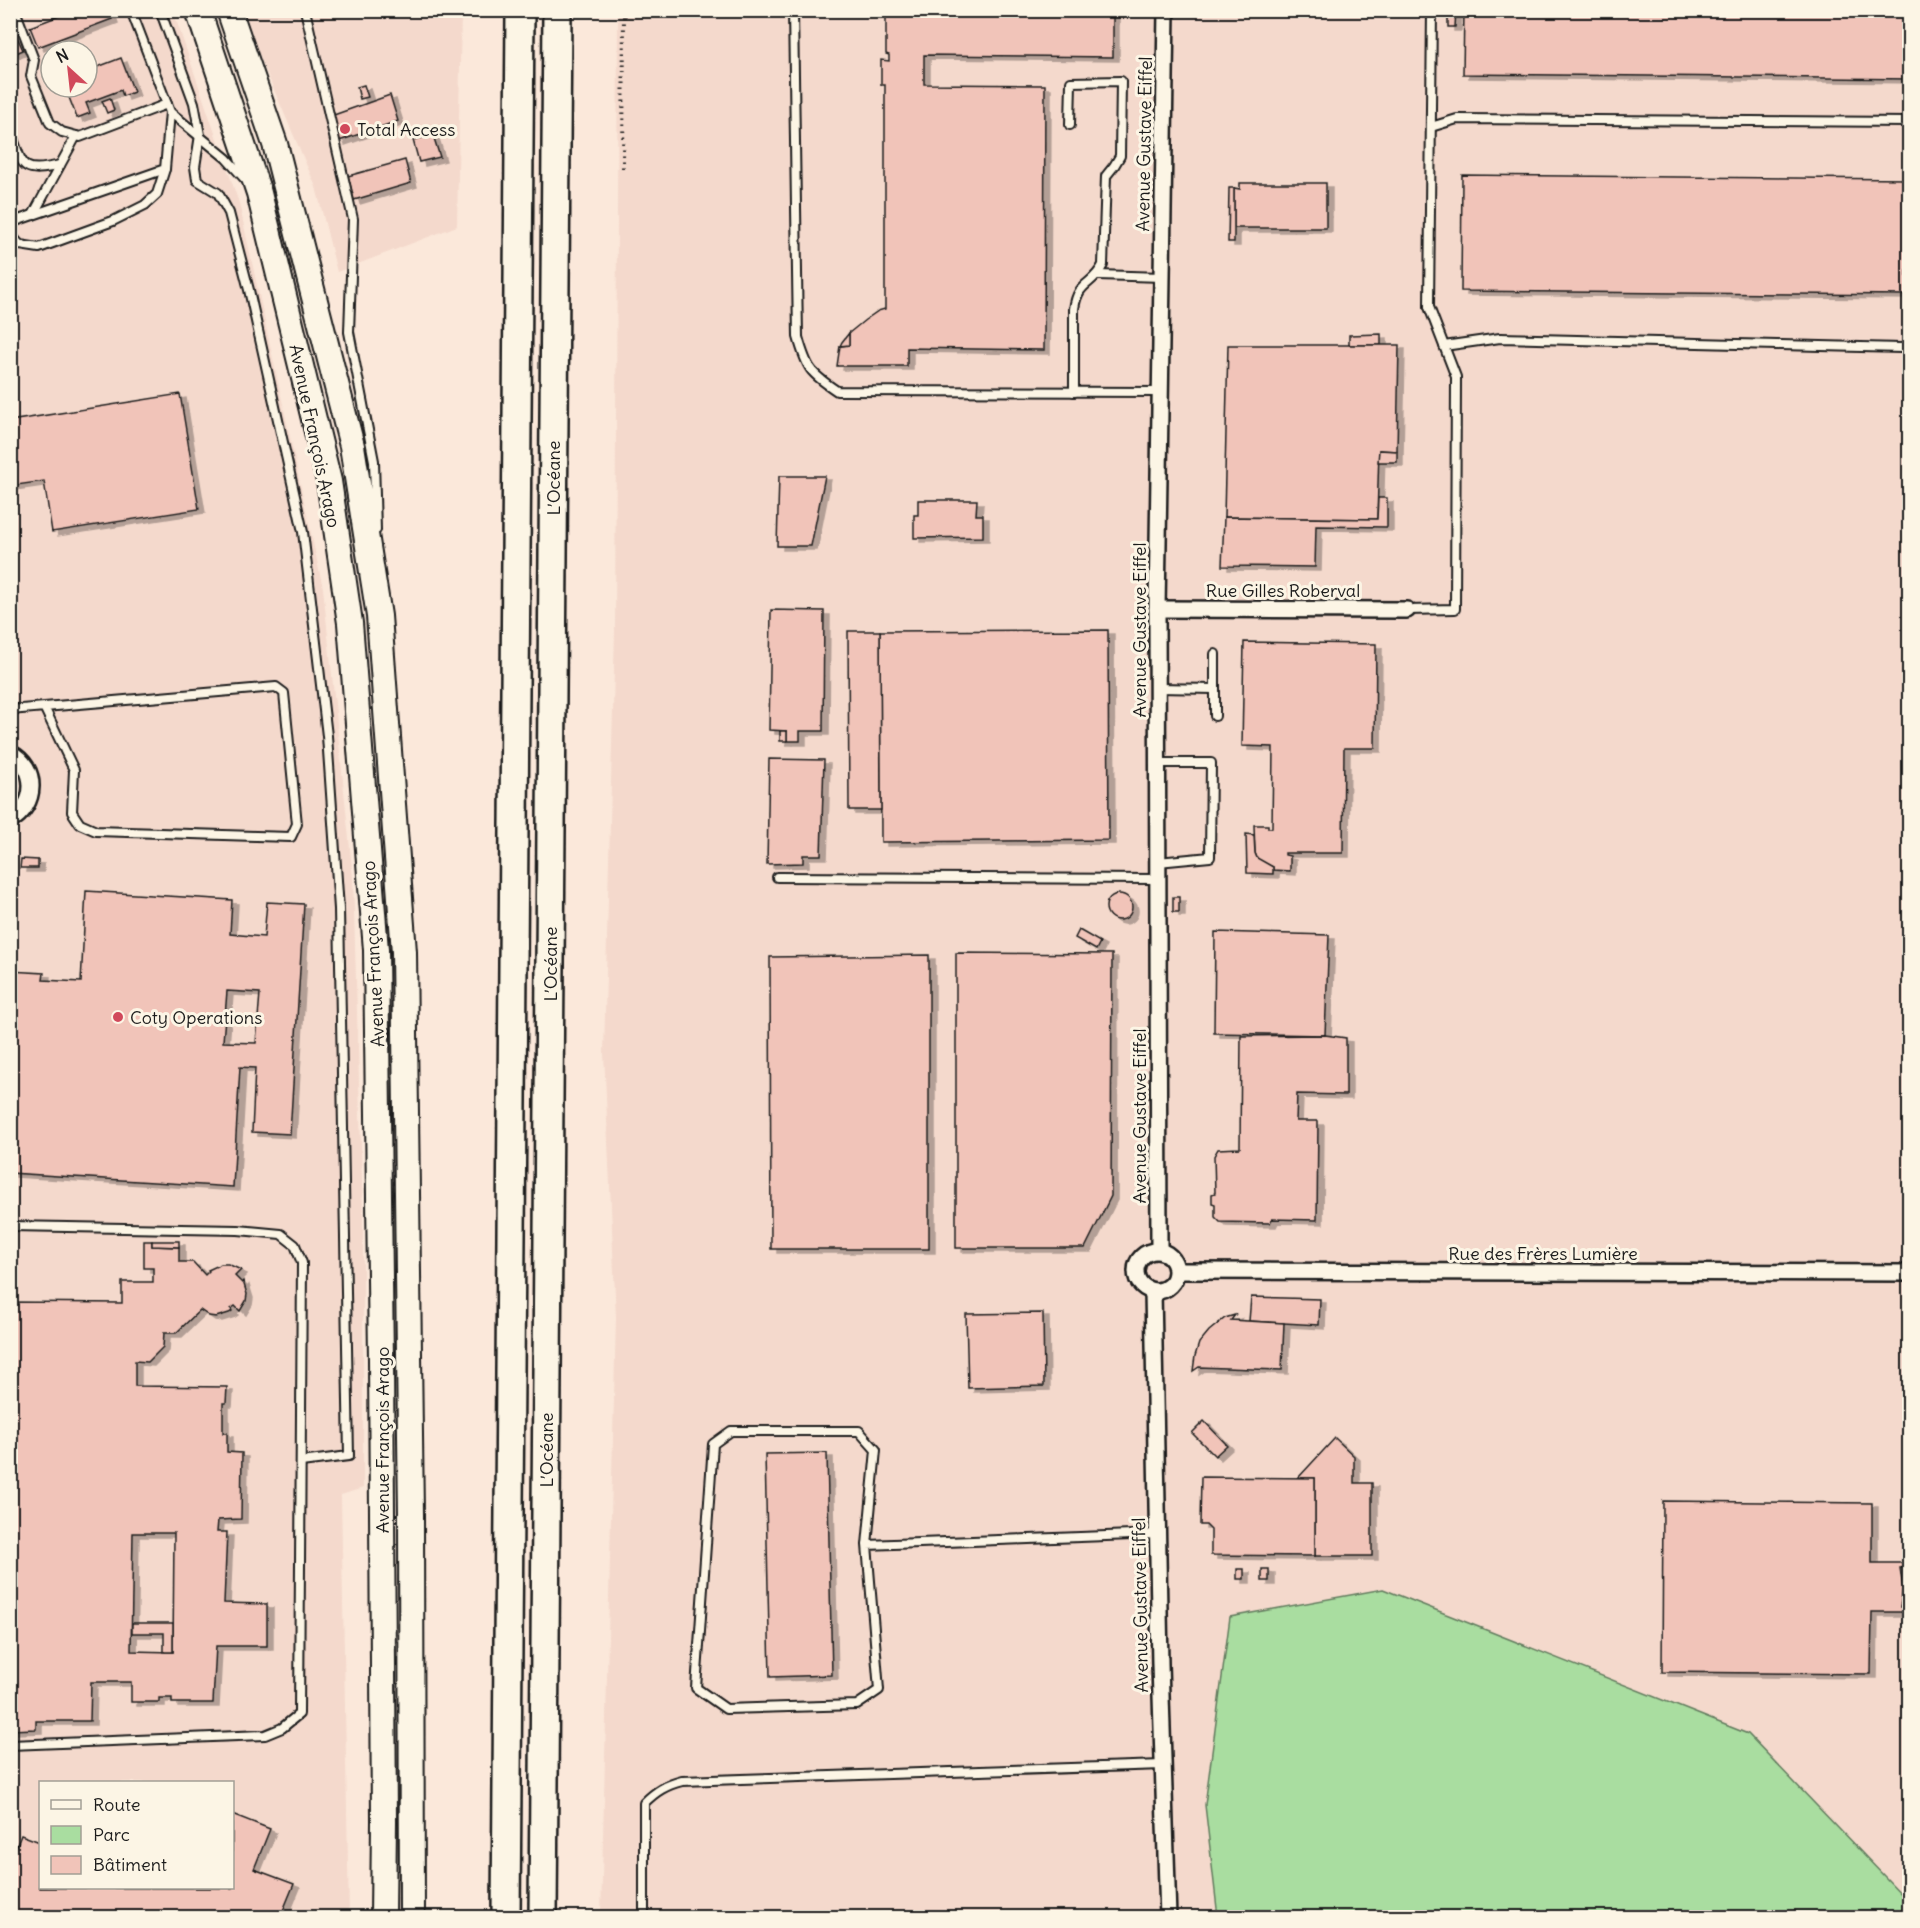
<svg xmlns="http://www.w3.org/2000/svg" width="1920" height="1928" font-family="Delius,sans-serif">
  <style>
    .built { fill: #f4d9cc; fill-rule: evenodd }
    .green { fill: #a9dda0; stroke: #627c5e; stroke-width: 1.5 }
    .building { fill: #f1c4b9; stroke: #1c1c1c; stroke-width: 1.5; fill-rule: evenodd; filter: url(#shadow) }
    .lines { fill: none; stroke-linecap: round; stroke-linejoin: round }
    .lane-casing { stroke: #1c1c1c; stroke-width: 12 }
    .street-casing { stroke: #1c1c1c; stroke-width: 20 }
    .primary-casing { stroke: #1c1c1c; stroke-width: 28 }
    .highway-casing { stroke: #1c1c1c; stroke-width: 32 }
    .path { stroke: #1c1c1c; stroke-width: 4; stroke-dasharray: 1.5 4.5; stroke-linecap: butt }
    .lane { stroke: #fcf5e5; stroke-width: 8 }
    .street { stroke: #fcf5e5; stroke-width: 15 }
    .primary { stroke: #fcf5e5; stroke-width: 24 }
    .highway { stroke: #fcf5e5; stroke-width: 27 }
    .poi-dot { fill: #d1495b; stroke: #fcf5e5; stroke-width: 2 }
    .labels { text-anchor: middle; dominant-baseline: central; stroke-width: 6; stroke-linejoin: round; paint-order: stroke }
    .poi-label { font-size: 18px; fill: #1c1c1c; stroke: #fcf5e5; text-anchor: start }
    .street-label { font-size: 18px; fill: #1c1c1c; stroke: #fcf5e5 }
  </style>
  <defs>
    <filter id="shadow"><feDropShadow dx="6" dy="4" stdDeviation="0" flood-color="#0004"/></filter>
  </defs>
  <rect width="100%" height="100%" fill="#fbe8da"/>
  <filter id="ink" filterUnits="userSpaceOnUse"><feTurbulence type="fractalNoise" baseFrequency=".0167" numOctaves="2"/><feDisplacementMap in="SourceGraphic" scale="12" xChannelSelector="R" yChannelSelector="G"/><feConvolveMatrix kernelMatrix="1 2 1 2 8 2 1 2 1" color-interpolation-filters="sRGB"/></filter>
  <g filter="url(#ink)">
    <!-- built -->
    <g class="built">
      <path d="M11,11h162l66,192 84,385 30,290 10,338v272l-22,7 8,422 -338,1zM51,51h36v36h-36zM40,1782h192v106h-192z"/>
      <path d="M240,11h221l-4,215 -120,46 -21,-85z"/>
      <path d="M618,11h1291v1906l-1308,1 15,-601 -12,-264 11,-423z"/>
    </g>
    <!-- green -->
    <path class="green" d="M1383,1589l365,145 161,168v15h-691l-13,-112 25,-188z"/>
    <!-- building -->
    <g class="building">
      <path d="M75,10h34l3,9 -74,28 -8,-20z"/>
      <path d="M886,10h227v47l-189,-2v29l121,1 -1,265 -137,-2v18h-70l3,-20 9,-1v-12l16,-13 13,-9 7,-2v-224h-4v-25l8,1v-6l-3,-1z"/>
      <path d="M1448,10h8l-1,17h-7z"/>
      <path d="M1464,10h446v69l-447,-5z"/>
      <path d="M16,35l7,15 -9,4 -4,-8v-9z"/>
      <path d="M121,58l13,34 -11,4 -2,-6 -35,13 4,10 -13,5 -12,-31h22v-16z"/>
      <path d="M364,85l4,12 -8,2 -3,-12z"/>
      <path d="M390,95l8,26 -59,20 -8,-25z"/>
      <path d="M110,98l4,12 -7,3 -5,-12z"/>
      <path d="M433,135l7,22 -21,5 -6,-22z"/>
      <path d="M405,160l6,23 -57,17 -6,-24z"/>
      <path d="M1462,175l446,4 -1,116 -446,-4z"/>
      <path d="M1240,183h86v45h-92v-40l6,1z"/>
      <path d="M1229,188h5v54h-6z"/>
      <path d="M849,333v12l-9,1 2,-4z"/>
      <path d="M1381,334v11h-32v-10z"/>
      <path d="M1228,345h171l-2,106 -18,-1 -2,69 -153,-2z"/>
      <path d="M180,394l19,115 -147,23 -8,-51 -34,5v-65z"/>
      <path d="M1379,450l18,1v11h-19z"/>
      <path d="M779,476h46l-14,70h-34z"/>
      <path d="M1378,498h9v29l-71,-1 -1,41 -93,-1 2,-49 153,2z"/>
      <path d="M918,500h59l-1,15h7v22l-69,1v-23h4z"/>
      <path d="M771,610l53,1 -1,120h-23v10h-13v-10l-18,-1z"/>
      <path d="M1108,630l1,210 -228,2 -1,-211z"/>
      <path d="M848,631h32l1,179h-32z"/>
      <path d="M1244,642l132,2 -1,104h-31l-1,105h-58v2l5,1v15l-17,-1v-3l-12,-5 -4,-4 -2,-5 -1,-28h14v3h4l1,-81 -31,-1z"/>
      <rect x="780" y="731" width="7" height="10"/>
      <path d="M769,759l55,1 -3,95h-18v8l-36,1z"/>
      <path d="M1246,834l8,1 1,18 2,5 16,9v7l-26,-1z"/>
      <path d="M21,859l17,1v8h-18z"/>
      <path d="M86,891l146,9 -2,34 34,3 3,-35 37,2 -14,230 -38,-2 3,-64 -15,-1 -7,120 -223,-14v-202l34,2 -1,7 38,2zM227,991l33,2 -4,50 -33,-1z"/>
      <circle cx="1119" cy="907" r="13"/>
      <rect x="1173" y="897" width="6" height="15"/>
      <path d="M1079,930l21,12 -4,8 -21,-12z"/>
      <path d="M1215,932l114,3 -4,100 -111,-2z"/>
      <path d="M956,953l156,1 -1,242 -26,52h-129z"/>
      <path d="M929,955v294h-158l-1,-292z"/>
      <path d="M1325,1035l21,3v57l-49,-1 -1,27h22l-1,99 -45,-1 -2,4 -50,-1 -5,-5v-13l-3,-1v-9l3,-1 -1,-37 4,-7 22,-1 1,-112z"/>
      <path d="M144,1241h8v5l27,1v15h14l12,13 4,-4 -1,-1 13,-6h7l13,6 -6,6 7,7 1,-2 4,13 -1,7 -6,10 -5,-5 -4,3 1,2 -3,2 -13,4 -7,-1 -9,-6 -24,23h-12l-1,14 -15,15 -13,-1v25l92,1 -1,16h-3v30h4v19l15,1 -1,66 -23,1 -1,12h10l-3,71 43,1v42h-51l-3,57h-41v-5h-13v4h-28v-20h-40l-1,39h-54v8l-26,1v-428l112,1v-21h31v-14h-9zM133,1533h41l-1,119 -42,-1z"/>
      <path d="M152,1241h27v6l-27,-1z"/>
      <path d="M1251,1297l69,2 -1,26 -70,-4z"/>
      <path d="M1043,1313l1,73 -76,2 -2,-74z"/>
      <path d="M1235,1315l-4,5 53,3 -2,47 -83,-3 -6,4 2,-15 4,-13 10,-12 16,-13z"/>
      <path d="M1204,1421l23,24 -12,11 -23,-23z"/>
      <path d="M1335,1438l19,18v27h18v73h-57v-78h-17z"/>
      <path d="M827,1453l5,222 -62,2 -5,-223z"/>
      <path d="M1201,1477l114,1v78l-104,-1v-25l-5,-5h-6z"/>
      <path d="M1663,1501l209,2v60h31v5h-3l3,20 -3,19h3v5h-31l-1,62 -209,-2z"/>
      <rect x="1237" y="1569" width="7" height="10"/>
      <rect x="1262" y="1569" width="7" height="12"/>
      <path d="M132,1623h41v29h-9v-19h-32z"/>
      <path d="M232,1814l38,15 -16,40 40,15 -14,34h-270v-55l11,-28 19,7v46h192z"/>
    </g>
    <g class="lines">
      <defs>
        <g id="lane">
          <path d="M15,10l19,50 -3,16 19,47 12,9 18,5 87,-33"/>
          <path d="M160,10l34,93 6,32 -5,32 2,13 21,13 11,20 20,77 54,242 24,204 12,173 10,547 -48,6"/>
          <path d="M305,10l48,209 -4,113 25,129 2,69"/>
          <path d="M793,10l5,327c9,32 12,36 39,54l324,1"/>
          <path d="M170,112l56,46 19,21"/>
          <path d="M1070,125l1,-43 50,-1 -1,75 -6,10 -8,10 -3,89c-11,22 -25,15 -29,44v83"/>
          <path d="M1431,127l26,-8 453,3"/>
          <path d="M10,130c13,35 9,45 50,35"/>
          <path d="M33,215l43,-79"/>
          <path d="M10,223l155,-54 5,-57 -39,-102"/>
          <path d="M10,234l10,11 19,3 74,-27 32,-16 12,-11 8,-25"/>
          <path d="M1098,275l64,2"/>
          <path d="M1444,346l56,-8 401,10 9,-2"/>
          <path d="M1407,610l48,-1 1,-232 -27,-70 3,-297"/>
          <path d="M1157,688l58,1"/>
          <path d="M10,710l266,-23 8,6 13,131 -6,13 -195,-6 -16,-7 -8,-12 2,-42 -30,-63"/>
          <path d="M1215,716v-62"/>
          <path d="M1158,763h53l-1,94 -52,5"/>
          <path d="M777,877l381,2"/>
          <path d="M10,1226l228,4 43,4 14,11 7,18 -3,451 -17,14 -17,7 -255,10"/>
          <path d="M867,1545l12,145 -22,15 -131,4 -30,-21 17,-244 18,-13h128l17,19 -9,95 291,-11"/>
          <path d="M644,1918v-115c12,-12 22,-18 38,-22l481,-16"/>
        </g>
        <g id="street">
          <path d="M1157,609l250,1"/>
          <path d="M10,753c29,14 27,53 0,68"/>
          <path d="M1159,1250l-2,-641 9,-599"/>
          <circle cx="1156" cy="1271" r="20"/>
          <path d="M1177,1271l733,2"/>
          <path d="M1153,1291l7,373 8,254"/>
        </g>
        <g id="primary">
          <path d="M198,10l61,183 70,288 21,142 26,327 5,410 3,461 -1,97"/>
          <path d="M229,10l46,134 77,302 27,170 25,336 7,563 1,403"/>
        </g>
        <g id="highway">
          <path d="M506,1918l14,-1908"/>
          <path d="M543,1918l14,-1908"/>
        </g>
      </defs>
      <!-- lane casing -->
      <use href="#lane" class="lane-casing"/>
      <!-- street casing -->
      <use href="#street" class="street-casing"/>
      <!-- primary casing -->
      <use href="#primary" class="primary-casing"/>
      <!-- highway casing -->
      <use href="#highway" class="highway-casing"/>
      <!-- path -->
      <path class="path" d="M623,168l1,-158"/>
      <!-- lane -->
      <use href="#lane" class="lane"/>
      <!-- street -->
      <use href="#street" class="street"/>
      <!-- primary -->
      <use href="#primary" class="primary"/>
      <!-- highway -->
      <use href="#highway" class="highway"/>
    </g>
  </g>
  <!-- markers -->
  <g class="poi-dot">
    <circle cx="345" cy="129" r="6"/>
    <circle cx="118" cy="1017" r="6"/>
  </g>
  <g class="labels">
    <!-- poi labels -->
    <g class="poi-label">
      <text x="357" y="129">Total Access</text>
      <text x="130" y="1017">Coty Operations</text>
    </g>
    <!-- street labels -->
    <g class="street-label">
      <text transform="translate(1144 144) rotate(-89)">Avenue Gustave Eiffel</text>
      <text transform="translate(315 436) rotate(78)">Avenue François Arago</text>
      <text transform="translate(553 478) rotate(-90)">L’Océane</text>
      <text x="1283" y="590">Rue Gilles Roberval</text>
      <text transform="translate(1139 630) rotate(-90)">Avenue Gustave Eiffel</text>
      <text transform="translate(373 954) rotate(-93)">Avenue François Arago</text>
      <text transform="translate(550 964) rotate(-90)">L’Océane</text>
      <text transform="translate(1139 1116) rotate(-90)">Avenue Gustave Eiffel</text>
      <text x="1543" y="1253">Rue des Frères Lumière</text>
      <text transform="translate(382 1440) rotate(-90)">Avenue François Arago</text>
      <text transform="translate(546 1450) rotate(-90)">L’Océane</text>
      <text transform="translate(1140 1605) rotate(-91)">Avenue Gustave Eiffel</text>
    </g>
  </g>
  <!-- margin -->
  <rect width="1920" height="1928" fill="none" stroke="#fcf5e5" stroke-width="36"/>
  <rect x="18" y="18" width="1884" height="1892" fill="none" stroke="#1c1c1c" stroke-width="2" filter="url(#ink)"/>
  <!-- legend -->
  <rect x="39" y="1781" width="195" height="108" fill="#fcf5e5" stroke="#a29e95" stroke-width="1.5"/>
  <rect x="51" y="1800" width="30" height="9" fill="#fcf5e5" stroke="#a29e95" stroke-width="1.5"/>
  <text x="93" y="1811" font-size="18" fill="#1c1c1c">Route</text>
  <rect x="51" y="1826" width="30" height="18" fill="#a9dda0" stroke="#a29e95" stroke-width="1.5"/>
  <text x="93" y="1841" font-size="18" fill="#1c1c1c">Parc</text>
  <rect x="51" y="1856" width="30" height="18" fill="#f1c4b9" stroke="#a29e95" stroke-width="1.5"/>
  <text x="93" y="1871" font-size="18" fill="#1c1c1c">Bâtiment</text>
  <!-- north arrow -->
  <g transform="translate(69 69) rotate(333)"><circle r="28" fill="#fcf5e5" stroke="#a29e95" stroke-width="1.5"/>
  <path d="M0-4.5L10 22L0 15L-10 22Z" fill="#d1495b"/>
  <text y="-9" font-size="16" font-weight="bold" text-anchor="middle" fill="#1c1c1c">N</text>
  </g>
</svg>
